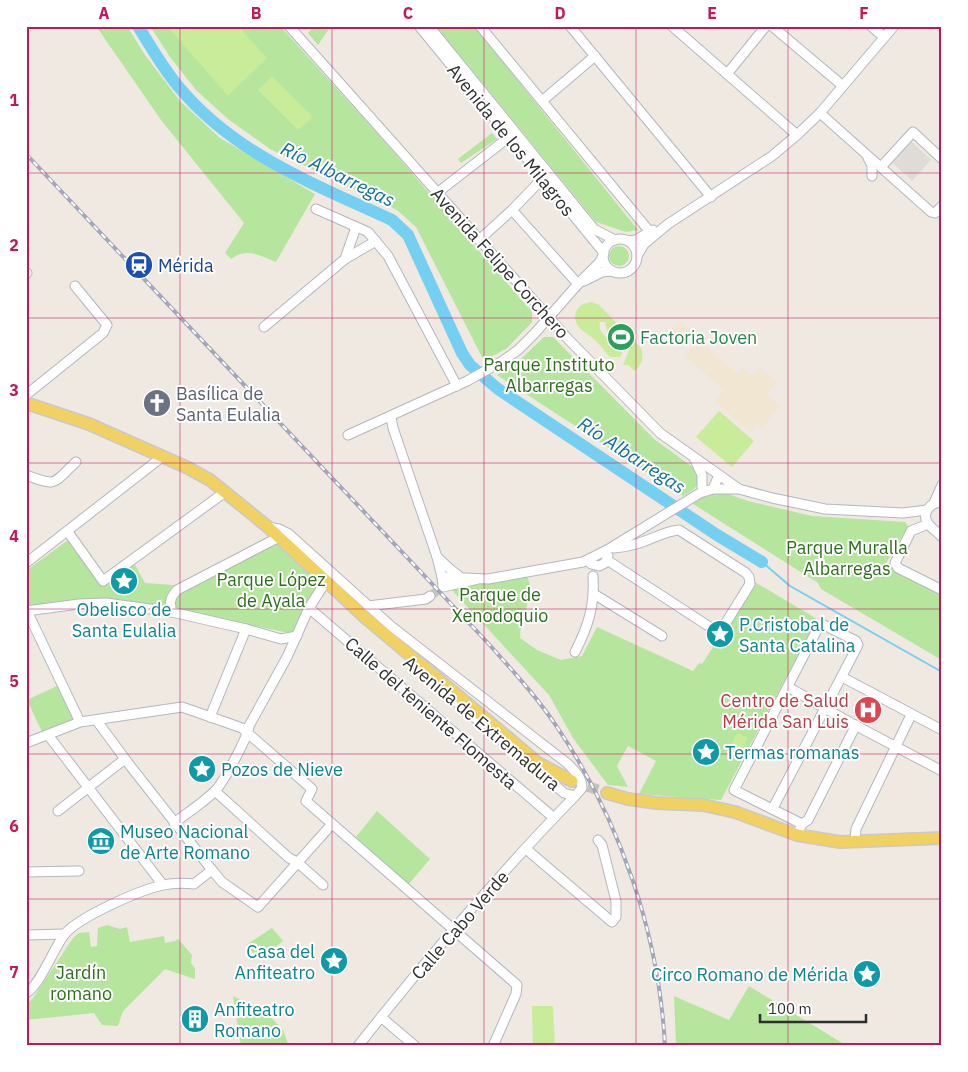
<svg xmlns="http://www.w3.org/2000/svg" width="968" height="1072" font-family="'IBM Plex Sans',sans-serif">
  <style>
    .education { fill: #f0e6d1 }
    .green { fill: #b6e59e }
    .pitch { fill: #c9ec9a }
    .plaza { fill: #dfdcd8 }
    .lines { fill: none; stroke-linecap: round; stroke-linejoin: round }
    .stream { stroke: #75cff0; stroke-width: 2 }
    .river { stroke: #75cff0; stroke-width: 12 }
    .minor-tunnel { stroke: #c8c4bd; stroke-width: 9; stroke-dasharray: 9 4.5; stroke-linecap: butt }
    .major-tunnel { stroke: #c8c4bd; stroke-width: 11; stroke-dasharray: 11 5.5; stroke-linecap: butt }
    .minor-casing { stroke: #b4b7c1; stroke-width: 11 }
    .major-casing { stroke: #c9c9c9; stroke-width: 14 }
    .minor { stroke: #fff; stroke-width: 9 }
    .major { stroke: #f2d163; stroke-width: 11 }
    .rail-casing { stroke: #a3a6b8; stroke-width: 4 }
    .rail { stroke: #fff; stroke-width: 2; stroke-dasharray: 5.5; stroke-linecap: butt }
    .grid { fill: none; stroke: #c2185b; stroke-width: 1; stroke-opacity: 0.55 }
    .labels { text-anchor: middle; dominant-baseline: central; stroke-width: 4; stroke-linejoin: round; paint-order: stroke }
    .street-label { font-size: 18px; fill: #2e2e2e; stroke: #fff }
    .transit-label { font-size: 18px; fill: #164399; stroke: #fff; text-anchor: start }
    .leisure-label { font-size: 18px; fill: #27864d; stroke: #fff; text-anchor: start }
    .park-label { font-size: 18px; fill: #2c6e1b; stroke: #fff }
    .worship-label { font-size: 18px; fill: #5b616d; stroke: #fff; text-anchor: start }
    .culture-label { font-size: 18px; fill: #0d838f; stroke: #fff; text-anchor: start }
    .health-label { font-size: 18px; fill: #be3a42; stroke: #fff; text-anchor: end }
    .water-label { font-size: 19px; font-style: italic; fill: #0d6fa3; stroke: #fff }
    .neatline { fill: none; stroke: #c2185b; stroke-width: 2 }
    .grid-label { font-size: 16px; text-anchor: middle; font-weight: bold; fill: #c2185b }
  </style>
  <rect width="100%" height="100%" fill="#efe9e1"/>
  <!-- education -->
  <path class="education" d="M680,321l20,18 -3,6 2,2 3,-4 34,30 7,-6 9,8 8,-8 17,16 -11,12 8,6 5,6 -17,21 -5,-4 -7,8 -35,-31 9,-11 -38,-33 6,-9 -10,-8 -3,4 -12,-10z"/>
  <!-- green -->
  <g class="green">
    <path d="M96,26h31l18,29 35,46 40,37 95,56 -39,68c-16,-6 -29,-15 -45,-3l-6,-6 19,-30 -83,-103z"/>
    <path d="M150,26h130l105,116 147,170v10l-25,26 -23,13 -68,-134 -19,-17 -127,-61 -42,-30 -32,-29 -26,-33z"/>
    <path d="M315,26h16l-13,19 -10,-12z"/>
    <path d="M436,26h38l164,204 -12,2 -30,-10z"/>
    <path d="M492,133l5,6 -36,24 -3,-4z"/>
    <circle cx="619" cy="256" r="10"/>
    <path d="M544,337h9l101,102 44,32 3,9 -7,9 -11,7 -186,-121 23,-15z"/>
    <path d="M716,493l12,1 20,7 64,15 93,6 3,4 -23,39 52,27 2,4 1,63 -119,-70 -3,-6 -125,-79 12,-8z"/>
    <path d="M68,540l33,44 32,-23 12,22 29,2 -8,14 1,10 -58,-9 -83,7v-36z"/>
    <path d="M279,541l42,41 -27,52 -118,-24c-2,-8 -2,-11 5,-17z"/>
    <path d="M527,574l3,12 -4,24 -5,11 -1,17 17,12 24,10 21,-4 15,-29 96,44 6,-8 3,1 15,-23 5,1 5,-4 2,-6 -4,-5 28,-46 64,38 -96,181 -82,-6 17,-33 -28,-15 -11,20 11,21 -20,-2 -35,-47 -24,-43 -99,-107z"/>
    <path d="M61,684l19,38 -36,14 -17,-36z"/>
    <path d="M377,811l53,48 -22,26 -52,-48z"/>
    <path d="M107,925l13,4 7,-2 3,15 34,-6 1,7 10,-2 3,-2 14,16 -1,8 4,6v10l-30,-10 -42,42 -5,15 -16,-1 -8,-12 -68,7v-15l7,-7 40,-60 6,-5 10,-1 2,15 6,-1 1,-18z"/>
    <path d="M272,928l11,13 -23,19 -14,-15z"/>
    <path d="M749,986l98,60h-171l-2,-50 55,24z"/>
    <path d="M233,996l36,19 14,15 6,16h-48z"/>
  </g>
  <!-- pitch -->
  <g class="pitch">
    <path d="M167,26h71l29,32 -39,38z"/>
    <path d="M272,76l41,41 -15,13 -40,-40z"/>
    <path d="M592,302l7,3 42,43c3,11 1,15 -6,23l-7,-6h-5l6,-14 -9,-9 -12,-7 -3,-13h-5c-3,14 12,17 22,24l1,5 -3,6h-10c-5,-5 -8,-10 -13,-15 -8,-9 -26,-14 -21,-30 3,-7 8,-9 16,-10z"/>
    <path d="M719,411l35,30 -22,26 -36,-30z"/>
    <path d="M737,733l11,5 -10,19 -11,-5z"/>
    <path d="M532,1006h21l2,40h-22z"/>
  </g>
  <!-- plaza -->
  <path class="plaza" d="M911,141l20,19 -19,21 -20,-19z"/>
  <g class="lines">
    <!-- stream -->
    <path class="stream" d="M762,562l28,24 152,86"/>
    <!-- river -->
    <path class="river" d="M138,26c13,21 25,42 40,60 56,68 136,98 214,134l16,15 54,118 8,12 28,24 219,146 45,27"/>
    <!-- minor-tunnel -->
    <path class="minor-tunnel" d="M430,596l13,-9"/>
    <!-- major-tunnel -->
    <path class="major-tunnel" d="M572,781l35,12"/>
    <defs>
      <g id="minor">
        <path d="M289,26l278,312 93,95 79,56 33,9 53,11 78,4 24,-3"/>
        <path d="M419,26l185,227"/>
        <path d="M429,26l165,203 21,11"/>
        <path d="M480,26l170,206"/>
        <path d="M570,26l141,171"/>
        <path d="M672,26l125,109"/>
        <path d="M772,26l71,60"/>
        <path d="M871,26l13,11"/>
        <path d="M727,74l39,-48"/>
        <path d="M542,101l53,-45"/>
        <path d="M820,113l111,99 4,1 7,-7"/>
        <path d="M868,158l4,7v11"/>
        <path d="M881,167l32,-35 29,27"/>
        <path d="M437,193l72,-56"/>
        <path d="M316,209l52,23 20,24 69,130"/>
        <path d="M512,210l66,74"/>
        <circle cx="620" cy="256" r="17"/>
        <path d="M479,240l33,-30 30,-31"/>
        <path d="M629,241l7,-1 17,-10"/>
        <path d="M637,256l7,-12 24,-20 104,-68 25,-21 23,-22 74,-87"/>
        <path d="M345,259l11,-32"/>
        <path d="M26,274l1,-1"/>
        <path d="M584,281l18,-9 10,-1"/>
        <path d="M264,327l81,-68 31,-18"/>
        <path d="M26,395l77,-62 4,-8 -32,-39"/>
        <path d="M391,417l2,11 44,129 5,20"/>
        <path d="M348,435l119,-54 34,-19 17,-12 17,-17 43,-49 21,-21 4,-7"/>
        <path d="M695,460l7,15v12"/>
        <path d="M26,475c32,12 26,9 50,-13"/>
        <path d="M713,489h26"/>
        <path d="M942,502c-12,0 -22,12 -13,23 4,4 9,8 13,12"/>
        <path d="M934,503l8,-18"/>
        <path d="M928,524l-17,7 -16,32 3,5 44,22"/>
        <path d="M268,527l11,2 10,5 102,92 177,138c7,7 14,14 14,24l-7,8 -11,-3 -135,-114"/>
        <path d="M68,532l35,49 122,-89"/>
        <path d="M614,548c10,-1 21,-3 31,-7 11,-4 22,-10 34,-11l67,43 3,4 1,7 -28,45"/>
        <path d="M437,557l13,12 13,10"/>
        <path d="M588,560l3,4 8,2 6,-3 3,-7"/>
        <path d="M607,560l109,71"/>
        <path d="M26,563l136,-106"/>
        <path d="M478,579l-35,8 -1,-10 46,2 95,-17 24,-12 93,-57 13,-4 6,-14"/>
        <path d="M594,594l68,42"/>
        <path d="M368,606l58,-7 4,-3"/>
        <path d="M309,608l245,210"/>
        <path d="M26,611l53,-7 27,-1 66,9 74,17 35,10 16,-3"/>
        <path d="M27,611l53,111"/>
        <path d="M172,612c-3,-10 -2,-14 5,-22l102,-53"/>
        <circle cx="720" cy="633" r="5"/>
        <path d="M575,652c13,-25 20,-47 18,-76"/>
        <path d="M842,677l100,53"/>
        <path d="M788,687l63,36 91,48"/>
        <path d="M210,717l36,-88"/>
        <path d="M97,721l31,42 84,107 10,12 36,25 74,-83"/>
        <path d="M48,735l115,150"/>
        <path d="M26,743l54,-21 102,-15 60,21 70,61 -6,12 211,184 -1,9 -23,52"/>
        <path d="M215,791l74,67 8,4 26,23"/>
        <path d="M773,808l85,-163 -2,-4 -32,-16 -5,1 -85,164 68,34"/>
        <path d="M58,811l67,-52"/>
        <path d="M174,823c13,-10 29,-20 41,-32 8,-8 33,-54 34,-65l38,-69 22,-49 17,-27"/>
        <path d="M797,835l5,-11 6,-4 48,-95"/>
        <path d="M855,841l1,-12 55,-114"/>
        <path d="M526,849l86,73 4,-5v-16l-14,-56 -4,-5"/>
        <path d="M26,872l53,-1"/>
        <path d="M26,935l39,-1"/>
        <path d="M26,993c13,-6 28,-45 38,-58 14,-18 76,-45 99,-50 10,-2 21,-2 31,-1l18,-14"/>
        <path d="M381,1017l34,29"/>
        <path d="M358,1046c68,-86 140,-171 217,-250"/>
      </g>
      <g id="major">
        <path d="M26,403l63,21 97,43 24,13 58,47 100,93 170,143 34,18"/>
        <path d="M607,793l21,6 28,4 47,2 32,7 62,23 43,7 102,-4"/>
      </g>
    </defs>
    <!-- minor casing -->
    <use href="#minor" class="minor-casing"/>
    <!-- major casing -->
    <use href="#major" class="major-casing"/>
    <!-- minor -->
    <use href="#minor" class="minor"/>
    <!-- major -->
    <use href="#major" class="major"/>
    <defs>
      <path id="rail" d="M26,154l461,488c25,28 50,55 70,85 63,93 102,207 108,319"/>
    </defs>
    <!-- rail casing -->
    <use href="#rail" class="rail-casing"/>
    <!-- rail -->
    <use href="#rail" class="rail"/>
  </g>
  <!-- grid -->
  <path class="grid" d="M180,26v1020M332,26v1020M484,26v1020M636,26v1020M788,26v1020M26,173h916M26,318h916M26,463h916M26,609h916M26,754h916M26,899h916"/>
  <!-- icons -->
  <defs>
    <symbol id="station-disc" viewBox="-11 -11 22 22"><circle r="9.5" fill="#1a4fb4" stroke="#fff"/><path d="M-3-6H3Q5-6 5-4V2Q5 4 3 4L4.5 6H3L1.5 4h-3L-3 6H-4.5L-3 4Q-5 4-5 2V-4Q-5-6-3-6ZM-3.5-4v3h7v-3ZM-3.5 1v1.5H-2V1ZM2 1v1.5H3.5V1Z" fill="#fff"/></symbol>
    <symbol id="stadium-disc" viewBox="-11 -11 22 22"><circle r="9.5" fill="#2e9e5b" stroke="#fff"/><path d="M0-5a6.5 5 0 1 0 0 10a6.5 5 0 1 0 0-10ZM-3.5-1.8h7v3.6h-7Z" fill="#fff"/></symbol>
    <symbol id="church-disc" viewBox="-11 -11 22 22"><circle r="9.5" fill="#6b7280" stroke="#fff"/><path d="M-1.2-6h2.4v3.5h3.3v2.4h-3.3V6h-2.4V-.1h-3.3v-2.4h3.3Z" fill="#fff"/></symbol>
    <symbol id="sight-disc" viewBox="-11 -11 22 22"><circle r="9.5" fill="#0f9aa8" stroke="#fff"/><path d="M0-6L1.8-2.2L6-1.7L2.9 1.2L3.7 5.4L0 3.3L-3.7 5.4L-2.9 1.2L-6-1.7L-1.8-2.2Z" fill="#fff"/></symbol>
    <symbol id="hospital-disc" viewBox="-11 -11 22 22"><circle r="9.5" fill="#e0444e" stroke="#fff"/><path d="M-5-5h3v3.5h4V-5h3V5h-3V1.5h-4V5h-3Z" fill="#fff"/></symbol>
    <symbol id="museum-disc" viewBox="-11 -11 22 22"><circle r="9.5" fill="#0f9aa8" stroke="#fff"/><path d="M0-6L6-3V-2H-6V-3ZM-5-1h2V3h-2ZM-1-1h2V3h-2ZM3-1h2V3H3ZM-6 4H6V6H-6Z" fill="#fff"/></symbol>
    <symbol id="building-disc" viewBox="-11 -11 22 22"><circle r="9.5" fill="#0f9aa8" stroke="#fff"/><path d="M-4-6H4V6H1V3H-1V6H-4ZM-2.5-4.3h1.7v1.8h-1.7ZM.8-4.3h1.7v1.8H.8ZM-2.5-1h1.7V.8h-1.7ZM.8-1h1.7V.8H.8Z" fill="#fff"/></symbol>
  </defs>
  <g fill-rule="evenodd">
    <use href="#station-disc" x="123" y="249" width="32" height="32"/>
    <use href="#stadium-disc" x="605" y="321" width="32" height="32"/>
    <use href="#church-disc" x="141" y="387" width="32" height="32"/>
    <use href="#sight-disc" x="108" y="565" width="32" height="32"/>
    <use href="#sight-disc" x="704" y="618" width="32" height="32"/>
    <use href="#hospital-disc" x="852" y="694" width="32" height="32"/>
    <use href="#sight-disc" x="690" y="736" width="32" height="32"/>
    <use href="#sight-disc" x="186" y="753" width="32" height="32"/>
    <use href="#museum-disc" x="85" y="825" width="32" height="32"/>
    <use href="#sight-disc" x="318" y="945" width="32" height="32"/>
    <use href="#sight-disc" x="851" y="958" width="32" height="32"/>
    <use href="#building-disc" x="179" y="1003" width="32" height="32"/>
  </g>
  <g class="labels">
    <!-- street labels -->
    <g class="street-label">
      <text transform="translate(511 140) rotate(51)">Avenida de los Milagros</text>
      <text transform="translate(500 263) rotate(48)">Avenida Felipe Corchero</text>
      <text transform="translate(431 713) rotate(41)">Calle del teniente Flomesta</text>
      <text transform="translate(482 723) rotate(40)">Avenida de Extremadura</text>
      <text transform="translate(460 925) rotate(-49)">Calle Cabo Verde</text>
    </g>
    <!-- transit labels -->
    <g class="transit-label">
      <text x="158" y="265">Mérida</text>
    </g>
    <!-- leisure labels -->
    <g class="leisure-label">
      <text x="640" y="337">Factoria Joven</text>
    </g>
    <!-- park labels -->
    <g class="park-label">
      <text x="549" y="364">Parque Instituto<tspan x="549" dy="21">Albarregas</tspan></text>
      <text x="847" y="547">Parque Muralla<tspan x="847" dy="21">Albarregas</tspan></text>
      <text x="271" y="579">Parque López<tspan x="271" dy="21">de Ayala</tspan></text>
      <text x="500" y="594">Parque de<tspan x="500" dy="21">Xenodoquio</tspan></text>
      <text x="81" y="972">Jardín<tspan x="81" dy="21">romano</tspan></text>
    </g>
    <!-- worship labels -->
    <g class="worship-label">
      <text x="176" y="393">Basílica de<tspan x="176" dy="21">Santa Eulalia</tspan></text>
    </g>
    <!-- culture labels -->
    <g class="culture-label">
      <text x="124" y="609" text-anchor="middle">Obelisco de<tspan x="124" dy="21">Santa Eulalia</tspan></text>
      <text x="739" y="624">P.Cristobal de<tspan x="739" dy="21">Santa Catalina</tspan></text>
      <text x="725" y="752">Termas romanas</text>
      <text x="221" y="769">Pozos de Nieve</text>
      <text x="120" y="831">Museo Nacional<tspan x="120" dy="21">de Arte Romano</tspan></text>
      <text x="315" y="951" text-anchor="end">Casa del<tspan x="315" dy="21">Anfiteatro</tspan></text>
      <text x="848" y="974" text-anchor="end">Circo Romano de Mérida</text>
      <text x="214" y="1009">Anfiteatro<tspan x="214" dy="21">Romano</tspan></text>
    </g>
    <!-- health labels -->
    <g class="health-label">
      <text x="849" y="700">Centro de Salud<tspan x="849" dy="21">Mérida San Luis</tspan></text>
    </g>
    <!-- water labels -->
    <g class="water-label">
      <text transform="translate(338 174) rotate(26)">Río Albarregas</text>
      <text transform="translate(632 455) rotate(33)">Río Albarregas</text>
    </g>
  </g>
  <!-- border -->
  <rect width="968" height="1072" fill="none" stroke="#ffffff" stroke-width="55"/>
  <!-- scale -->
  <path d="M760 1014v8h106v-8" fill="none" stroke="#2e2e2e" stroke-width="2.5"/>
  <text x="768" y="1014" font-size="15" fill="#2e2e2e" stroke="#ffffff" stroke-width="4" paint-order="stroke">100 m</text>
  <rect x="28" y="28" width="912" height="1016" class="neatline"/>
  <g class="grid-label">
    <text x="104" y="19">A</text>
    <text x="256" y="19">B</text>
    <text x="408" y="19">C</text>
    <text x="560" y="19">D</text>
    <text x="712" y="19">E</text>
    <text x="864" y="19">F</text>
    <text x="14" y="106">1</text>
    <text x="14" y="251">2</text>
    <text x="14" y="396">3</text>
    <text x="14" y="542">4</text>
    <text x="14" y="687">5</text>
    <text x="14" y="832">6</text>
    <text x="14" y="978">7</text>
  </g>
</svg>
